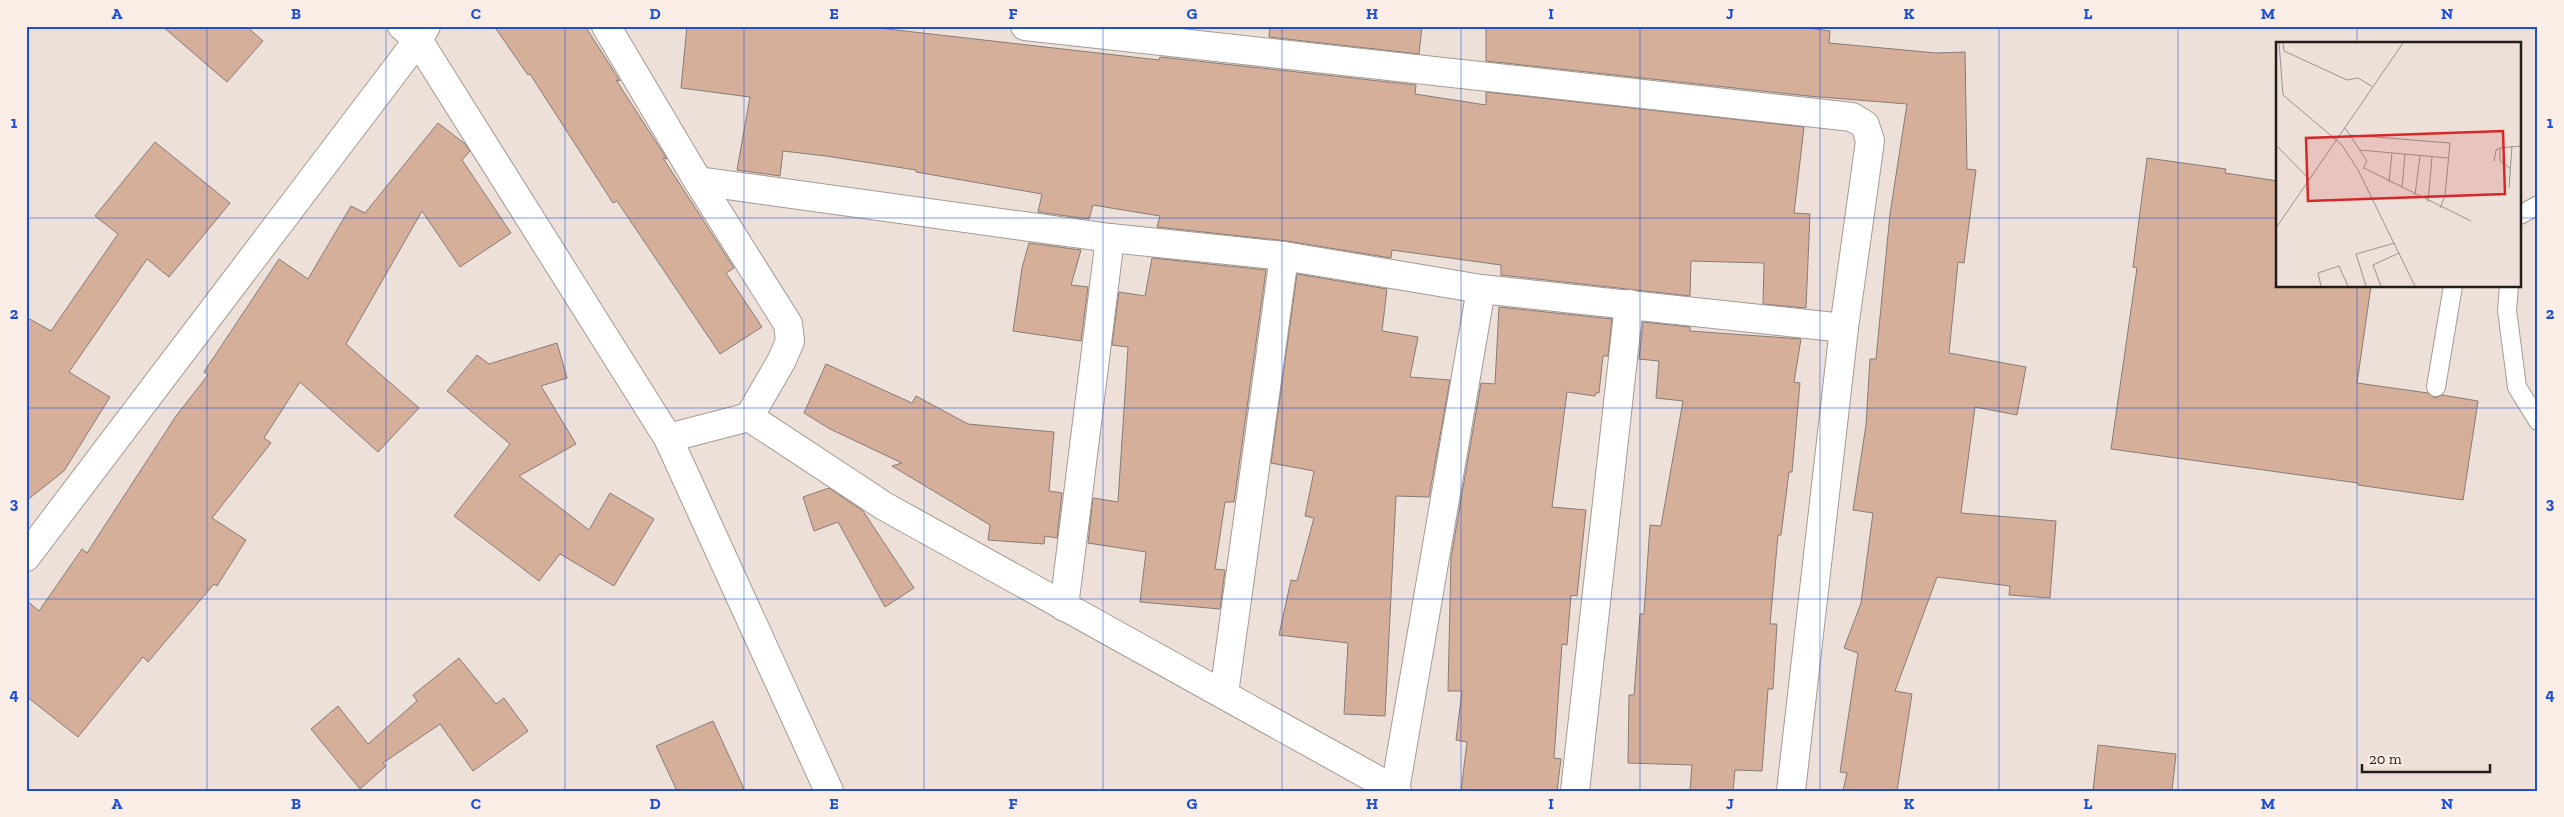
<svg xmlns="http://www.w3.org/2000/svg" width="2564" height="817" font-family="'Zilla Slab',serif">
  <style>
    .building { fill: #d6af9b; stroke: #877b76 }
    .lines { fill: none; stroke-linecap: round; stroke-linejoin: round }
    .service-casing { stroke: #a59a93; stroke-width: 20 }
    .minor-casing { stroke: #a59a93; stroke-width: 30 }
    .tertiary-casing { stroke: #a59a93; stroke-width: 30 }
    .service { stroke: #fff; stroke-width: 18 }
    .minor { stroke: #fff; stroke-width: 28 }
    .tertiary { stroke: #fff; stroke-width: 28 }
    .grid { fill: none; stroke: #1d4ed8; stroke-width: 1; stroke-opacity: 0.55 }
    .inset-road { fill: none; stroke: #9a928c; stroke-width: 1 }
    .view { fill: #d62828; fill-opacity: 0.15; stroke: #d62828; stroke-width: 2.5 }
    .inset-edge { fill: none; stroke: #201c19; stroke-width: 2.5 }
    .neatline { fill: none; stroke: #1d4ed8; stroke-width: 2 }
    .grid-label { font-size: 16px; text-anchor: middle; font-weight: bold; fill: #1d4ed8 }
  </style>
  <rect width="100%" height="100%" fill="#ece0d9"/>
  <!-- building -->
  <g class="building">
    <path d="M162,26h84l17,15 -36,41z"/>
    <path d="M494,26h91l35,55 -4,-1 51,79 -4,-1 71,110 -8,5 36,54 -42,27 -103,-153 -4,2 -83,-129 -2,1z"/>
    <path d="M687,26h174l298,34 1,-3 256,28 -1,9 71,11v-13l318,35 -10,86 16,1 -4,94 -43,-4 1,-41 -73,-2 -1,35 -189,-21v-10l-109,-15 -1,8 -104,-17 -130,-14 3,-11 -67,-11 -4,14 -51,-7 4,-18 -126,-22v-2l-90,-14 -43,-5 -3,25 -43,-6 13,-73 -69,-9z"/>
    <path d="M1270,26h152l-3,28 -150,-17z"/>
    <path d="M1486,26h306l38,5 -1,12 107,10 29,-1 2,117 9,1 -12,93 -6,-1 -9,91 77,14 -9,48 -42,-8 -14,106 95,8 -6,77 -41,-3 1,-9 -73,-9 -42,114 17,3 -15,97h-54l4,-18 -7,-1 18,-119 -14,-5 17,-45 12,-90 -20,-3 13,-85 4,-66h6l14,-145 17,-110 -99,-8 -322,-35z"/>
    <path d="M438,123l26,20 6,8 -8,9 49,73 -51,34 -38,-56 -76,133 73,64 -41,44 -78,-70 -36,56 7,5 -59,75 34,22 -29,46 -3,-2 -66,78 -5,-5 -65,80 -52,-41v-96l13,11 43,-62 5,4 89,-137 32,-41 -4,-3 75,-113 29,20 43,-73 14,7z"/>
    <path d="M155,142l75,61 -61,74 -22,-18 -78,113 41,25 -46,74 -38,30v-184l25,14 67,-97 -23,-18z"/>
    <path d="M2147,158l79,11 -1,4 53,8v105h93l-14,97 71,10 7,5 7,-3 36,6 -15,99 -105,-15v-2l-247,-34 26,-181 -4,-1z"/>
    <path d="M1029,243l52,7 -10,35 17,2 -7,54 -68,-10 9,-63z"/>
    <path d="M1152,258l114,12 -32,232h-9l-10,67 10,1 -5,39 -80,-7 6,-50 -58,-9 5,-45 25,4 10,-155 -16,-2 7,-53 26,4z"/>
    <path d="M1297,274l90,15 -5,42 36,6 -8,40 40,3 -21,117 -33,-1 -11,220 -41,-2 4,-71 -69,-8 12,-55 6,1 17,-63 -9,-2 9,-45 -43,-8z"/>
    <path d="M1499,307l113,12 -4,37h-5l-4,37h-3l-1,3 -28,-4 -15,115 34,3 -9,86 -6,-1 -4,50 -5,-1 -8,114 7,1 -4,32h-96l6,-49 -11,-2 6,-49h-14l3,-133 30,-175 14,1z"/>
    <path d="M1643,322l47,5v4l111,8 -7,43 6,1 -8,89h-3l-8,63h-3l-8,89h7l-4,65h-5l-6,82 -27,-1 -2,21h-43l2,-26 -64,-2 1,-68h5l6,-81h4l6,-89 11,1 22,-125 -27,-3 3,-37 -20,-2z"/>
    <path d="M557,343l10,35 -26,8 35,58 -57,32 70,54 21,-37 44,26 -40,67 -54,-32 -21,27 -85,-65 56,-72 -63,-53 30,-36 12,9z"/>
    <path d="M826,364l86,39 4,-7 52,28 86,8 -5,59 13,2 -5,45 -12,-2 -1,8 -56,-4 2,-15 -98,-59 10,-3 -72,-34 -26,-16z"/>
    <path d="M829,488l34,23 51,77 -29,19 -47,-85 -24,9 -11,-34z"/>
    <path d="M459,658l37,46 8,-6 24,33 -55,40 -33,-47 -57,39 3,3 -26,23 -49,-60 27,-23 30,38 49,-43 -4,-6z"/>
    <path d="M713,721l32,70h-68l-21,-45z"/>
    <path d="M2098,745l78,9 -4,37h-79z"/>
  </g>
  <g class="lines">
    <defs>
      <g id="service">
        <path d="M2520,215l18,-10"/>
        <path d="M2509,286l-2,24 10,77 21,34"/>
        <path d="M2436,387l17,-101"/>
      </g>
      <g id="minor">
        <path d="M606,26l92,155 90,143 2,17 -8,19 -33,57 -81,21"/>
        <path d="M1025,26l827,91 13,8 5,16 -26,187 -53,463"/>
        <path d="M698,181l412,57 174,18 197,33 363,39"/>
        <path d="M749,417l135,89 513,285"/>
        <path d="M26,557l392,-517 250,398 161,353"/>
        <path d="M1064,607l46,-369"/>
        <path d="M1224,694l60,-438"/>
        <path d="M1395,790l86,-501"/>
        <path d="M1575,791l54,-487"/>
      </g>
      <path id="tertiary" d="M402,26l16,14 8,-14"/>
    </defs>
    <!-- service casing -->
    <use href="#service" class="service-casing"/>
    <!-- minor casing -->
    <use href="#minor" class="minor-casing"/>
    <!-- tertiary casing -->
    <use href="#tertiary" class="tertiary-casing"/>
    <!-- service -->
    <use href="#service" class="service"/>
    <!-- minor -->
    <use href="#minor" class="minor"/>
    <!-- tertiary -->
    <use href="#tertiary" class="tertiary"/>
  </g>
  <!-- grid -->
  <path class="grid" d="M207,26v765M386,26v765M565,26v765M744,26v765M924,26v765M1103,26v765M1282,26v765M1461,26v765M1640,26v765M1820,26v765M1999,26v765M2178,26v765M2357,26v18M26,218h2252M2520,218h18M2357,286v505M26,408h2512M26,599h2512"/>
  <!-- overview -->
  <g transform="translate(2276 42)">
    <rect width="245" height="245" fill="#ece0d9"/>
    <path class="inset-road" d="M3,1l4,52 59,50 16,25 57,116M7,1l1,8 63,29 11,-2 15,9M69,86l22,33 -4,8M74,93l100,8 -5,53 -5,12M0,103l34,35M84,108l88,8M218,119l2,-11 4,-2M88,126l107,53M235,127l-11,-8v-13l21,-2M113,140l3,-29M126,146l3,-34M233,146l3,-42M139,153l5,-39M152,160l4,-45M0,186l127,-185M45,244l-3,-13 21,-7 9,20M90,244l-10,-32 39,-11M105,244l-8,-21 26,-12"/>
    <path class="view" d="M227,89l2,63 -197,7 -2,-63z"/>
    <rect width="245" height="245" class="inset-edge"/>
  </g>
  <!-- border -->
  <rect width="2564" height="817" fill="none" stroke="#f9ede6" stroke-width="55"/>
  <!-- scale -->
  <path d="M2362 764v8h128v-8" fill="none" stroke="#201c19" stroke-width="2.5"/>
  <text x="2369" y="764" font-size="15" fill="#201c19" stroke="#f9ede6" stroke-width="4" paint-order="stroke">20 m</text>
  <rect x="28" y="28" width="2508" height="762" class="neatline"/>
  <g class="grid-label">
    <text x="117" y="19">A</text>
    <text x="296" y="19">B</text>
    <text x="476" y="19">C</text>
    <text x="655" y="19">D</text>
    <text x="834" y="19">E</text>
    <text x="1013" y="19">F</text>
    <text x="1192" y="19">G</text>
    <text x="1372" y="19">H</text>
    <text x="1551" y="19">I</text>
    <text x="1730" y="19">J</text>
    <text x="1909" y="19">K</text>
    <text x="2088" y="19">L</text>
    <text x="2268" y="19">M</text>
    <text x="2447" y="19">N</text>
    <text x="14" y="128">1</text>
    <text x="2550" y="128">1</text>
    <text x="14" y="319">2</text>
    <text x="2550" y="319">2</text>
    <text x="14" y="509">3</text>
    <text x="2550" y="509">3</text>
    <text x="14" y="700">4</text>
    <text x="2550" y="700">4</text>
    <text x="117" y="809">A</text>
    <text x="296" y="809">B</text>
    <text x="476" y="809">C</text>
    <text x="655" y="809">D</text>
    <text x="834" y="809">E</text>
    <text x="1013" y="809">F</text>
    <text x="1192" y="809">G</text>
    <text x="1372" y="809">H</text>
    <text x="1551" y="809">I</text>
    <text x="1730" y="809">J</text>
    <text x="1909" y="809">K</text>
    <text x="2088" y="809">L</text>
    <text x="2268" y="809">M</text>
    <text x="2447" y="809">N</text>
  </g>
</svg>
